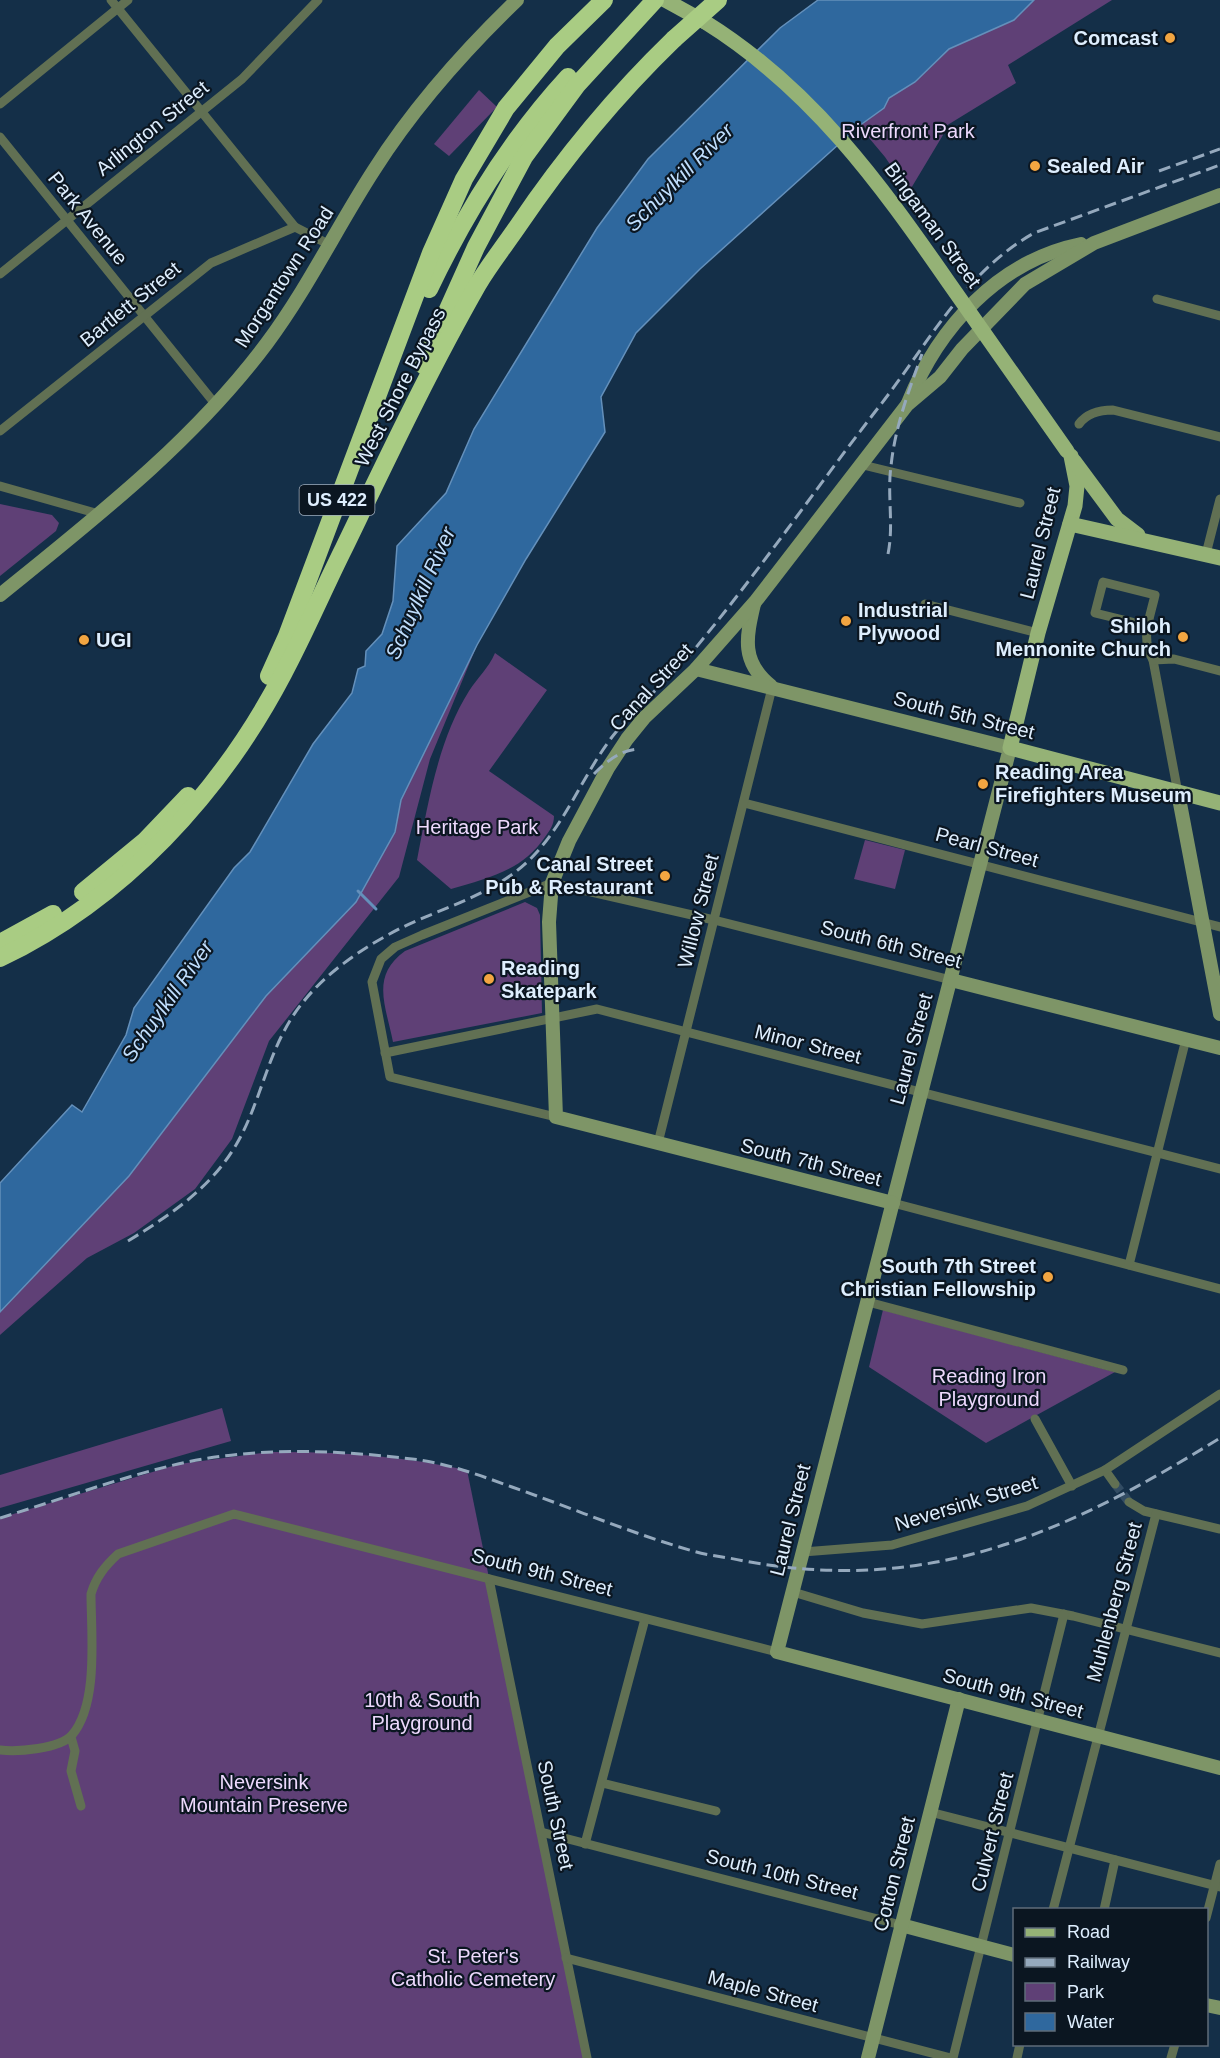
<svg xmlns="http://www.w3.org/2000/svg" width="1220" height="2058" font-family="Helvetica,sans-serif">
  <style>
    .green { fill: #5f4076 }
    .water { fill: #2f689e; stroke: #6490bb; stroke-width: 1.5 }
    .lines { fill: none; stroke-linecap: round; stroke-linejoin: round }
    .stream { stroke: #6490bb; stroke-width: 3 }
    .street-tunnel { stroke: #324c63; stroke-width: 9; stroke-dasharray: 9 4.5; stroke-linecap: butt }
    .street { stroke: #617053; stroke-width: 9 }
    .secondary { stroke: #7e9567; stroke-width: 14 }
    .primary { stroke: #95b276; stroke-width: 15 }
    .highway { stroke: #a9cc83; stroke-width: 18 }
    .rail { stroke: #95a9bd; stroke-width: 3; stroke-dasharray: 12 6; stroke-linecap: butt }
    .primary-bridge { stroke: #95b276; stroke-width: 15 }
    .highway-bridge { stroke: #a9cc83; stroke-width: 18 }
    .poi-dot { fill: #f2a541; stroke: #0b1621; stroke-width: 2 }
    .labels { text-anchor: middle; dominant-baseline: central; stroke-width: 4.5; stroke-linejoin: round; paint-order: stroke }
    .shield { fill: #0b1621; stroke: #9fadbc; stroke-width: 1.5 }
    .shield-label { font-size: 18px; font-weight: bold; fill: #deeefe }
    .poi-label { font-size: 20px; font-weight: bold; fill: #deeefe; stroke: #0b1621; text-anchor: start }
    .street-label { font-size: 20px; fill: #deeefe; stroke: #0b1621 }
    .park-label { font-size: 20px; fill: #edd9fd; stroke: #0b1621 }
    .water-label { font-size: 21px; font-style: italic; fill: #c0defd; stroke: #0b1621 }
  </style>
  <rect width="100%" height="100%" fill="#142f48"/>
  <!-- green -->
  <g class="green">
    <path d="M1034,0h78l-104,65 8,18 -75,46 2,6 -33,55 -4,-2 -21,-31 -26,-31 24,-18 6,-10 26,-16 34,-33 65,-29z"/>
    <path d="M479,90l18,17 -48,49 -15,-12z"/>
    <path d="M0,504l52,11 7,8 -3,8 -56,45z"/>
    <path d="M477,645l-47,114 -31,118 -130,164 -37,98 -37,50 -61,44 -47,25 -87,77v-23l129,-136 137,-180 42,-45 87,-119 6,-32z"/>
    <path d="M495,653l52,37 -58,81 65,45c0,9 -4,14 -9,21 -23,34 -57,41 -94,52l-34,-29c11,-56 21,-120 52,-169 9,-14 19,-22 26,-38z"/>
    <path d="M865,840l40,10 -10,39 -41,-10z"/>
    <path d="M525,902l12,6 3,7 2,98 -149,29c-7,-36 -23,-66 12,-91z"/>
    <path d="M883,1310l232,62 -129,71 -117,-76z"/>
    <path d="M222,1408l9,33 -231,67v-33z"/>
    <path d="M269,1452c67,-1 133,4 198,18l120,588h-587v-540l179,-54z"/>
  </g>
  <!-- water -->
  <path class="water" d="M818,0h216l-20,20 -65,29 -34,33 -26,16 -5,10 -25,18 -159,143 -64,64 -35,64 4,35 -79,127 -49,86 -76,155 -6,32 -39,70 -90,94 -137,180 -129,136v-129l72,-78 10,7 44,-77 8,-27 100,-140 16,-16 63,-108 39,-51 6,-24 7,-3 1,-15 16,-17 11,-33 4,-55 49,-53 28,-64 123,-201 51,-69 132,-131z"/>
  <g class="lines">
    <!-- stream -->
    <path class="stream" d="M358,891l18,18"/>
    <!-- street-tunnel -->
    <path class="street-tunnel" d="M1115,1484l14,18"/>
    <!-- street -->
    <g class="street">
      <path d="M111,0l184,227 35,18"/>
      <path d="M0,104l128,-104"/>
      <path d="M0,137l216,268"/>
      <path d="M0,274l242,-195 76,-79"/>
      <path d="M1157,299l63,17"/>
      <path d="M1079,424c8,-11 21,-14 34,-14l107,27"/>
      <path d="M0,431l211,-168 84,-36"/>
      <path d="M863,465l157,38"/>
      <path d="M0,486l99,28"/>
      <path d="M1206,554l14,-55"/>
      <path d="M925,604l113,29"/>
      <path d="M1148,626l-53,-13 8,-31 52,13c-5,23 -15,43 -2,65l25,133"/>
      <path d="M1153,660l21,-1 46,12"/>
      <path d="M744,803l476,124"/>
      <path d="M385,1053l212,-44 623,160"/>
      <path d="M556,1117l-166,-40 -18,-95 9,-23 14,-12 27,-12 130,-52 162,37 237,60"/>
      <path d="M658,1143l114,-455"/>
      <path d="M893,1203l327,86"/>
      <path d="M1129,1265l57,-226"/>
      <path d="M868,1302l255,68"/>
      <path d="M1035,1419l37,67"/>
      <path d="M1105,1470l10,14"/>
      <path d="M1129,1502l15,9 76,18"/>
      <path d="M803,1552l89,-7 135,-39 78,-36 115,-76"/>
      <path d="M489,1579l98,479"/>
      <path d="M793,1592l70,21 59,11 109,-16 42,8 147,37"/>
      <path d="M71,1737l4,14 -4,20 10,35"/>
      <path d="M0,1750c17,2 60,-1 72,-15 27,-31 19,-103 19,-141 5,-17 14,-28 27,-40l116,-40 543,138"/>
      <path d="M602,1783l114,28"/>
      <path d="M930,1812l290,75"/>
      <path d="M541,1832l360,93"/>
      <path d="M585,1844l60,-225"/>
      <path d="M1053,1910l103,-396"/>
      <path d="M1104,1910l11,-50"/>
      <path d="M1206,1918l14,-54"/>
      <path d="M566,1958l385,100"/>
      <path d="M953,2058l111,-444"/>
      <path d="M1017,2058l3,-14"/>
      <path d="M1171,2058l4,-14"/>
    </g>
    <!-- secondary -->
    <g class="secondary">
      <path d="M908,403c30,-75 90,-142 173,-159"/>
      <path d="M0,595c95,-77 193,-153 267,-252 41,-55 70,-116 107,-173 40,-63 89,-118 143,-170"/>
      <path d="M754,604c-8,34 -13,58 17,82"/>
      <path d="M696,669l314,79 -233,904 443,116"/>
      <path d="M1178,793l42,221"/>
      <path d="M951,980l269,68"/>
      <path d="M893,1203l-337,-86 -7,-195 3,-39 17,-42 39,-73 19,-29 17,-21 52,-49 59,-67 152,-197 33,-28 22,-28 63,-65 69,-41 126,-48"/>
      <path d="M901,1925l113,30"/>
      <path d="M1206,2005l14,3"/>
      <path d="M868,2058l91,-359"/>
    </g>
    <!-- primary -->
    <g class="primary">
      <path d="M665,0l40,22"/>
      <path d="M1071,456l6,30 -2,20 -37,127 -28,115 210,55"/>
      <path d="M1074,461l43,58 21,16"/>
      <path d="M1070,524l150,34"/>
    </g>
    <!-- highway -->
    <g class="highway">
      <path d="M429,289c37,-77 81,-149 139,-212"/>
      <path d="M423,365l53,-118 48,-90 53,-72 78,-85"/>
      <path d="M269,676l18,-40 144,-383 33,-74 42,-71 51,-62 47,-46"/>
      <path d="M83,892l62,-51 43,-45"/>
      <path d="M0,943l53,-29"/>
      <path d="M0,958c123,-59 220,-164 283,-284 22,-41 40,-84 61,-126 43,-89 85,-178 134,-264 12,-20 27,-39 40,-58 46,-68 97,-130 156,-187"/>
    </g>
    <!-- rail -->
    <g class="rail">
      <path d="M1159,171l61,-22"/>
      <path d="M888,554c6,-29 -1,-59 3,-88 4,-39 18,-76 31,-112"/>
      <path d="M594,774c13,-13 26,-24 45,-25"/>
      <path d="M128,1241c42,-26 82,-52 108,-96 27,-46 32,-101 68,-144 25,-31 63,-56 99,-74 46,-22 98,-35 133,-74 31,-34 48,-79 76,-116 25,-31 55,-56 81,-86 65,-78 123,-163 185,-243 49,-62 85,-135 156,-175l186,-68"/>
      <path d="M0,1518c59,-18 118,-40 178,-54 79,-18 162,-14 242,-4 32,5 62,16 92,27 60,21 121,47 181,64 17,5 34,6 51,10 185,34 321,-27 476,-123"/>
    </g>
    <!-- primary-bridge -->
    <path class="primary-bridge" d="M705,22c106,66 174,160 244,261 39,56 79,112 118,168"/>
    <!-- highway-bridge -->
    <path class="highway-bridge" d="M674,39l44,-39"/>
  </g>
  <!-- markers -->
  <g class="poi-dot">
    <circle cx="1170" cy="38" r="6"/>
    <circle cx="1035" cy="166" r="6"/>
    <circle cx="846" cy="621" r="6"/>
    <circle cx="1183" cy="637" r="6"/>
    <circle cx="84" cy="640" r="6"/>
    <circle cx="983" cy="784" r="6"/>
    <circle cx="665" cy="876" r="6"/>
    <circle cx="489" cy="979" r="6"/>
    <circle cx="1048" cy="1277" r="6"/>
  </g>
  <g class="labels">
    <!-- shield labels -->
    <rect class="shield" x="299.5" y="485" width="75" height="30" rx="4.5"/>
    <g class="shield-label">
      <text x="337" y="500">US 422</text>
    </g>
    <!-- poi labels -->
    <g class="poi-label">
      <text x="1158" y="38" text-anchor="end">Comcast</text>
      <text x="1047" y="166">Sealed Air</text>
      <text x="858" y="610">Industrial<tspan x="858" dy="23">Plywood</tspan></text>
      <text x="1171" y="626" text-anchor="end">Shiloh<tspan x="1171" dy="23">Mennonite Church</tspan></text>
      <text x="96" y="640">UGI</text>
      <text x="995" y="772">Reading Area<tspan x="995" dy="23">Firefighters Museum</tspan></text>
      <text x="653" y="864" text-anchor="end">Canal Street<tspan x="653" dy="23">Pub &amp; Restaurant</tspan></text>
      <text x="501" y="968">Reading<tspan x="501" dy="23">Skatepark</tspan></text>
      <text x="1036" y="1266" text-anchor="end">South 7th Street<tspan x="1036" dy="23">Christian Fellowship</tspan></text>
    </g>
    <!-- street labels -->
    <g class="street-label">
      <text transform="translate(152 128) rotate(-39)">Arlington Street</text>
      <text transform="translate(88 218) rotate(51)">Park Avenue</text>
      <text transform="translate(933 225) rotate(54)">Bingaman Street</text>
      <text transform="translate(284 277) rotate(-57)">Morgantown Road</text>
      <text transform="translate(130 304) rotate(-39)">Bartlett Street</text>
      <text transform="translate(400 387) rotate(-63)">West Shore Bypass</text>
      <text transform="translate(1040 543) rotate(-76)">Laurel Street</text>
      <text transform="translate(651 687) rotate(-47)">Canal Street</text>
      <text transform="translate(964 715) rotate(14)">South 5th Street</text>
      <text transform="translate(987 847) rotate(15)">Pearl Street</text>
      <text transform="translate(698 911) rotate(-76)">Willow Street</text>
      <text transform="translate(891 944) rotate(14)">South 6th Street</text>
      <text transform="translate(808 1044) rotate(14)">Minor Street</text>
      <text transform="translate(911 1049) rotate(-75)">Laurel Street</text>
      <text transform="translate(811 1162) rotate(14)">South 7th Street</text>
      <text transform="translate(966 1503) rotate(-17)">Neversink Street</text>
      <text transform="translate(790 1520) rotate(-76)">Laurel Street</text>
      <text transform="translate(542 1572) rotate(14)">South 9th Street</text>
      <text transform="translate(1114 1602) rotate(-75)">Muhlenberg Street</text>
      <text transform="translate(1013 1693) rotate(15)">South 9th Street</text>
      <text transform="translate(556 1815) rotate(78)">South Street</text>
      <text transform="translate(992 1832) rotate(-76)">Culvert Street</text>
      <text transform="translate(782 1874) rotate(14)">South 10th Street</text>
      <text transform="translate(894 1874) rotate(-76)">Cotton Street</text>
      <text transform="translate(763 1991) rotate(15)">Maple Street</text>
    </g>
    <!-- park labels -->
    <g class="park-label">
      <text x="908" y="131">Riverfront Park</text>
      <text x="477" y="827">Heritage Park</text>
      <text x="989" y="1376">Reading Iron<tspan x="989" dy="23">Playground</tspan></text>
      <text x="422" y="1700">10th &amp; South<tspan x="422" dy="23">Playground</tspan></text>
      <text x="264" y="1782">Neversink<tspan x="264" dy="23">Mountain Preserve</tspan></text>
      <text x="473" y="1956">St. Peter's<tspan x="473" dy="23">Catholic Cemetery</tspan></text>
    </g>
    <!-- water labels -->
    <g class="water-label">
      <text transform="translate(679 177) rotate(-45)">Schuylkill River</text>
      <text transform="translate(420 593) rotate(-66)">Schuylkill River</text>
      <text transform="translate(167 1001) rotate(-55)">Schuylkill River</text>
    </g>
  </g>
  <!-- legend -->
  <rect x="1013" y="1908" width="195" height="138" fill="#0b1621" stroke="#5f6c79" stroke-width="1.5"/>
  <rect x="1025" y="1928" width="30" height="9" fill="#95b276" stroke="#5f6c79" stroke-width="1.5"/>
  <text x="1067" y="1938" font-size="18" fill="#deeefe">Road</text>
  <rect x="1025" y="1958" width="30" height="9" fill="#95a9bd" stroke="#5f6c79" stroke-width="1.5"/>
  <text x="1067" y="1968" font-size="18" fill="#deeefe">Railway</text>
  <rect x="1025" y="1983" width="30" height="18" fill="#5f4076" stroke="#5f6c79" stroke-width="1.5"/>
  <text x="1067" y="1998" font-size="18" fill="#deeefe">Park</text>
  <rect x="1025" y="2013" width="30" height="18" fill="#2f689e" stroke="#5f6c79" stroke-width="1.5"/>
  <text x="1067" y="2028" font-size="18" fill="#deeefe">Water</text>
</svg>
